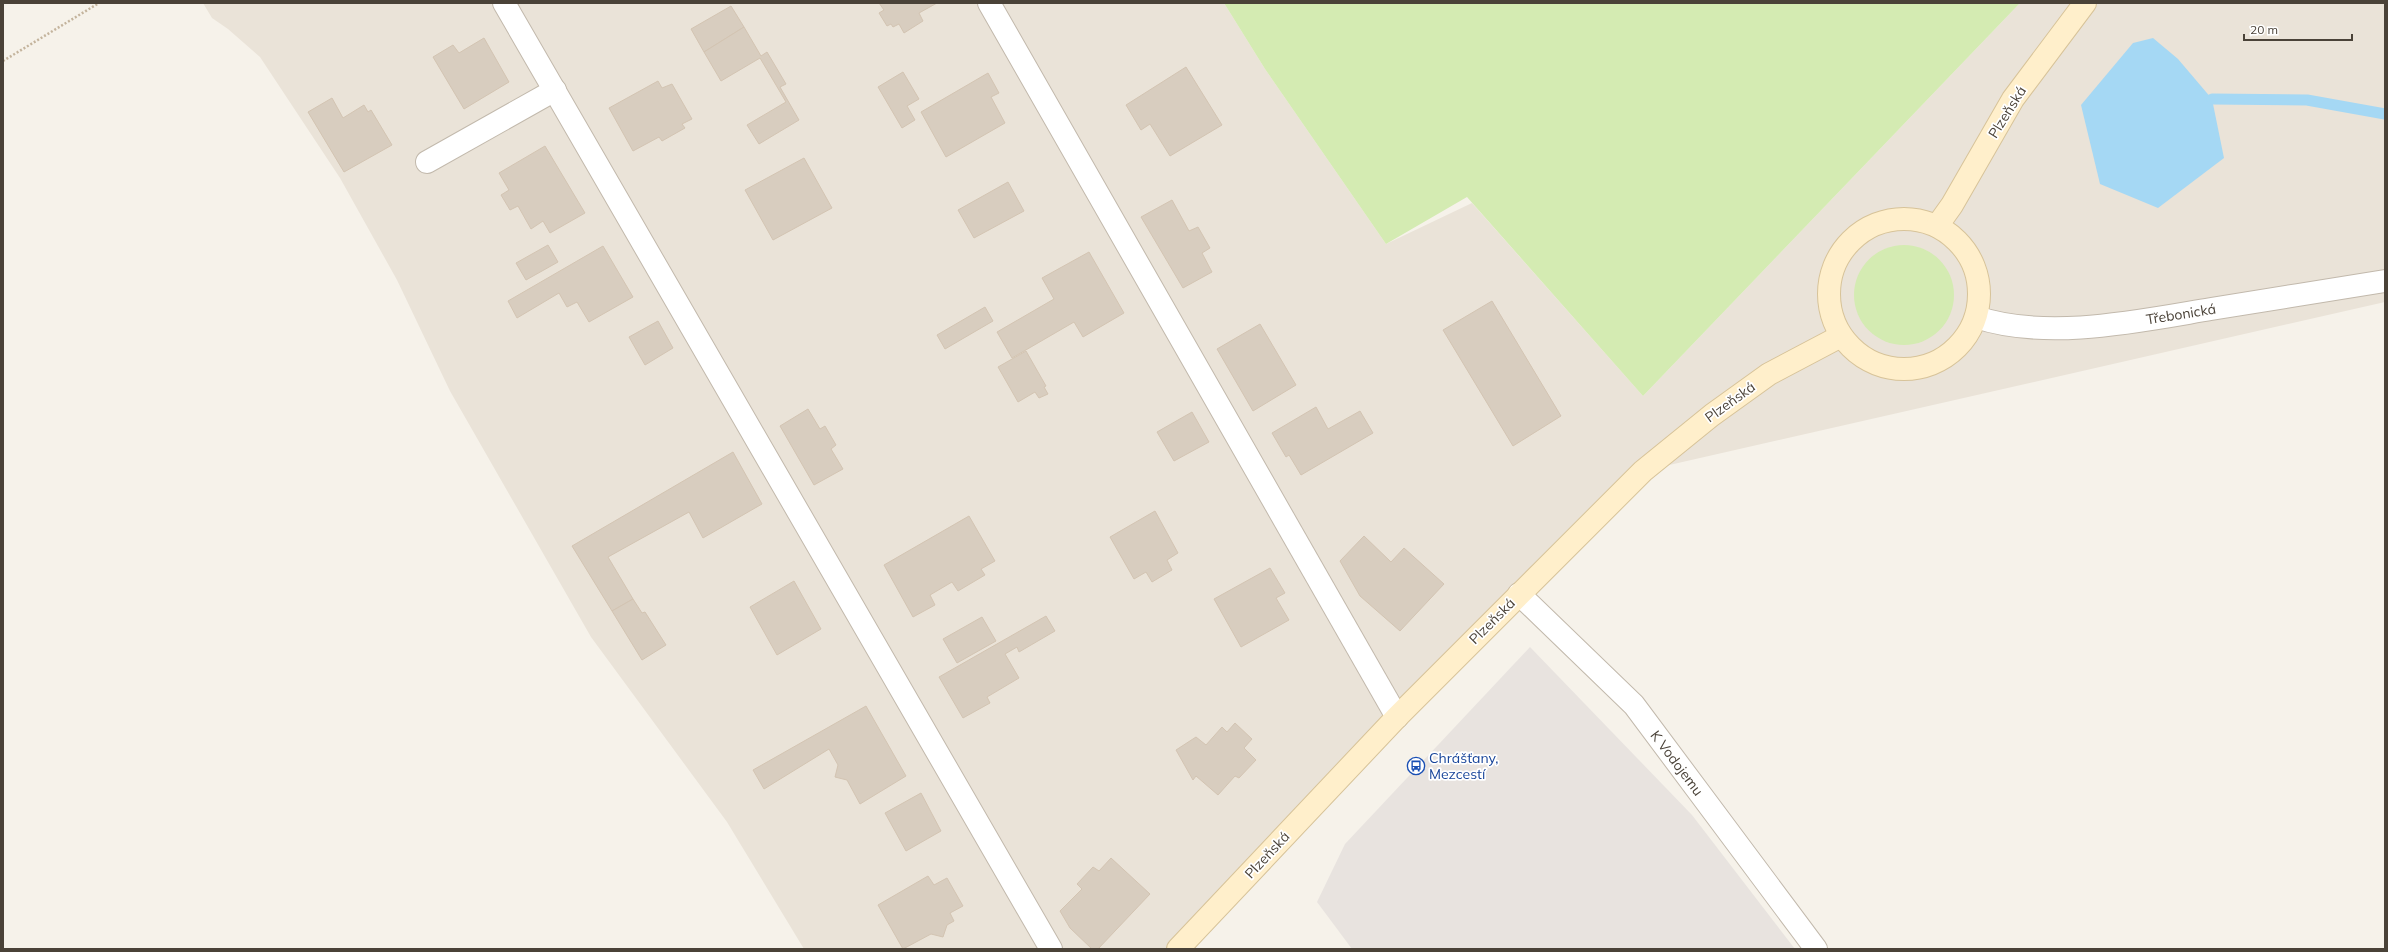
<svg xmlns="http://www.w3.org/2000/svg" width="2388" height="952" font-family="Mulish,sans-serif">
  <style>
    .residential { fill: #eae3d8 }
    .industrial { fill: #e8e3df }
    .green { fill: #d4ebb2 }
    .water { fill: #a5d8f4 }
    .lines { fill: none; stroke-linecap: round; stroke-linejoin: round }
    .stream { stroke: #a5d8f4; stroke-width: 11 }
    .building { fill: #d8cdbf; stroke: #d3c4b2 }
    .minor-casing { stroke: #c2b9ac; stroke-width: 24 }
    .tertiary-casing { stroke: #c2b9ac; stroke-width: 24 }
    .secondary-casing { stroke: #d7c399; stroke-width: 24 }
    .path { stroke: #c4b49d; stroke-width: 2.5; stroke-dasharray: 2 2; stroke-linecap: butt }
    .minor { stroke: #fff; stroke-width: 22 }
    .tertiary { stroke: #fff; stroke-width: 22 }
    .secondary { stroke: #ffefcb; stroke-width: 22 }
    .labels { text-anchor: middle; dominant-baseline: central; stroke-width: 3.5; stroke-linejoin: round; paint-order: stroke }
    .street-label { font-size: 14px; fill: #4a4238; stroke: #fff }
    .transit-label { font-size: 14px; fill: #164399; stroke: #fff; text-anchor: start }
  </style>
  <rect width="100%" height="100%" fill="#f6f2ea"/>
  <!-- residential -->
  <path class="residential" d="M203,3h1021l41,66 121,175 86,-41 171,193 377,-393h365v299l-742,169 -466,478h-373l-77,-127 -136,-185 -141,-246 -53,-111 -57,-102 -80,-121 -32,-28 -16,-11z"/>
  <!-- industrial -->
  <path class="industrial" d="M1530,647l162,168 103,134h-443l-35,-47 28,-58z"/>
  <!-- green -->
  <g class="green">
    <path d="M1224,3h796l-377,393 -176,-199 -81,47 -121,-175z"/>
    <circle cx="1904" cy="295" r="50"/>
  </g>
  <!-- water -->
  <path class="water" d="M2153,38l25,21 34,40 12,59 -66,50 -58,-24 -19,-79 52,-62z"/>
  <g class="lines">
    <!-- stream -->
    <path class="stream" d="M2212,99l95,1 78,14"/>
  </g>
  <!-- building -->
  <g class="building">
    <path d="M879,3h58l-18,10 4,8 -19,12 -5,-9 -6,3 -2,-3 -4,2 -8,-13 5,-3z"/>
    <path d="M731,6l13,21 -40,25 -13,-23z"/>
    <path d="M744,27l17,29 6,-4 19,32 -6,3 19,33 -40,24 -12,-19 39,-23 -26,-44 -39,23 -17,-29z"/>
    <path d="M484,38l25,44 -45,27 -31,-52 20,-12 6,8z"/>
    <path d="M1186,67l36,58 -52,31 -20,-32 -9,6 -15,-25z"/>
    <path d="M903,72l16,27 -12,7 8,14 -13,8 -24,-41z"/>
    <path d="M988,73l11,20 -8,4 14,26 -59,34 -25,-45z"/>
    <path d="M658,81l4,7 10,-4 20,35 -10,5 3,4 -23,13 -3,-4 -26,14 -24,-43z"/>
    <path d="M332,98l11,20 21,-13 4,7 3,-2 21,35 -48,27 -36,-60z"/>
    <path d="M545,146l40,67 -35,20 -7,-12 -12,8 -13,-23 -8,4 -9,-15 8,-5 -10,-17z"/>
    <path d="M804,158l28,50 -59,32 -28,-50z"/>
    <path d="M1008,182l16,29 -50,27 -16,-28z"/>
    <path d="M1172,200l17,31 9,-4 12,21 -8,5 10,19 -29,16 -42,-71z"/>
    <path d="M548,245l10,17 -32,18 -10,-17z"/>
    <path d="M603,246l30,51 -44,25 -12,-20 -10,5 -8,-14 -42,25 -9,-17z"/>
    <path d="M1089,252l35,61 -41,24 -9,-15 -62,36 -15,-26 57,-33 -12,-21z"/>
    <path d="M1492,301l69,115 -48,30 -70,-116z"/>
    <path d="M985,307l8,14 -48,28 -8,-14z"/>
    <path d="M658,321l15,27 -28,17 -16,-28z"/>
    <path d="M1260,324l36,61 -43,26 -36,-62z"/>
    <path d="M1026,351l20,35 -2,1 4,7 -9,4 -4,-6 -17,10 -20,-35z"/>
    <path d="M1316,407l12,22 32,-18 13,22 -72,42 -12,-20 -3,2 -14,-24z"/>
    <path d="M808,409l12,20 5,-3 11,19 -5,4 12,20 -29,16 -34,-59z"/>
    <path d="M1192,412l17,30 -35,19 -17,-29z"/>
    <path d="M733,452l29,52 -59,34 -14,-26 -81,45 25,42 -21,12 -40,-65z"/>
    <path d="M1155,511l23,42 -11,7 5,10 -20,12 -6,-10 -12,7 -24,-42z"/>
    <path d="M969,516l26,45 -14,8 4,6 -27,16 -6,-9 -22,13 5,10 -22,12 -29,-52z"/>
    <path d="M1364,536l27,26 13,-14 40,36 -44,47 -40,-35 -20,-35z"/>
    <path d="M1270,568l15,25 -9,5 13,22 -48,27 -27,-48z"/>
    <path d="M794,581l27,48 -44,26 -27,-48z"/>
    <path d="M633,599l9,14 3,-1 21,33 -24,15 -30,-49z"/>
    <path d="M1046,616l9,15 -36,21 -2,-5 -12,7 14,24 -32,19 3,6 -27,15 -24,-41z"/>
    <path d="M982,617l14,24 -39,22 -14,-24z"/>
    <path d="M866,706l40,70 -46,28 -13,-24 -12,-3 3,-12 -9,-16 -65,40 -11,-19z"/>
    <path d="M1235,723l17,16 -8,9 12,12 -17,18 -4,-2 -17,19 -22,-19 -3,4 -17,-30 20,-13 10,8 16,-18 5,5z"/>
    <path d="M921,793l20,38 -35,20 -21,-38z"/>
    <path d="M1111,858l39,36 -52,55h-6l-22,-21 -10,-17 22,-22 -5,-5 16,-17 6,4z"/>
    <path d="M928,876l6,9 13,-7 16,28 -13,7 4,8 -7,4 -4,12 -12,-3 -28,15 -25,-44z"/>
  </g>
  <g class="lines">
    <defs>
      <g id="minor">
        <path d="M504,3l547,946"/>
        <path d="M989,3l408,714"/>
        <path d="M427,162l128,-72"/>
        <path d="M1519,594l115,111 182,244"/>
      </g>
      <path id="tertiary" d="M1976,317c71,24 163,4 235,-8 58,-9 116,-19 174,-28"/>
      <g id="secondary">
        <circle cx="1904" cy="294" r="75"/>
        <path d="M1937,226l15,-21 61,-106 72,-96"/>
        <path d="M1178,949l219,-232 246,-246 69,-56 57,-41 72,-38"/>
      </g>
    </defs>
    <!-- minor casing -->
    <use href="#minor" class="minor-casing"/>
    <!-- tertiary casing -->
    <use href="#tertiary" class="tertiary-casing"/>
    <!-- secondary casing -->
    <use href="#secondary" class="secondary-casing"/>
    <!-- path -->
    <path class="path" d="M3,61l96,-58"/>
    <!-- minor -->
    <use href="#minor" class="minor"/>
    <!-- tertiary -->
    <use href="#tertiary" class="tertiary"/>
    <!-- secondary -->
    <use href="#secondary" class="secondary"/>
  </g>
  <!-- icons -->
  <defs>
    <symbol id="bus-ring" viewBox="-11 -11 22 22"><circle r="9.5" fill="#fff" stroke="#1a4fb4" stroke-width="1.5"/><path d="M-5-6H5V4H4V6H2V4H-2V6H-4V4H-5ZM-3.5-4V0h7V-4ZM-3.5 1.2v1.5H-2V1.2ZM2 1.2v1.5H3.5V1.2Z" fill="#1a4fb4"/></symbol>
  </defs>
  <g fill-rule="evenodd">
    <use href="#bus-ring" x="1406" y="756" width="20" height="20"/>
  </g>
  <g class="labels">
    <!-- street labels -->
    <g class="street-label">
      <text transform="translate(2007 112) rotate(-58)">Plzeňská</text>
      <text transform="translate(2181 314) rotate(-9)">Třebonická</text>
      <text transform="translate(1730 402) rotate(-36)">Plzeňská</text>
      <text transform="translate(1492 621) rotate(-45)">Plzeňská</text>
      <text transform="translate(1677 763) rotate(53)">K Vodojemu</text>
      <text transform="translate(1267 855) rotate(-47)">Plzeňská</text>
    </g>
    <!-- transit labels -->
    <g class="transit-label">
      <text x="1429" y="758">Chrášťany,<tspan x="1429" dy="16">Mezcestí</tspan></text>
    </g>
  </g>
  <!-- border -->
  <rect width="2388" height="952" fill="none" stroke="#4a4238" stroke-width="8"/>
  <!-- scale -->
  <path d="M2244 34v6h108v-6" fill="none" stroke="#4a4238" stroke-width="2"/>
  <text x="2250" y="34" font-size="12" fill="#4a4238" stroke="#ffffff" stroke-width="3" paint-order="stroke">20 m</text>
</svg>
